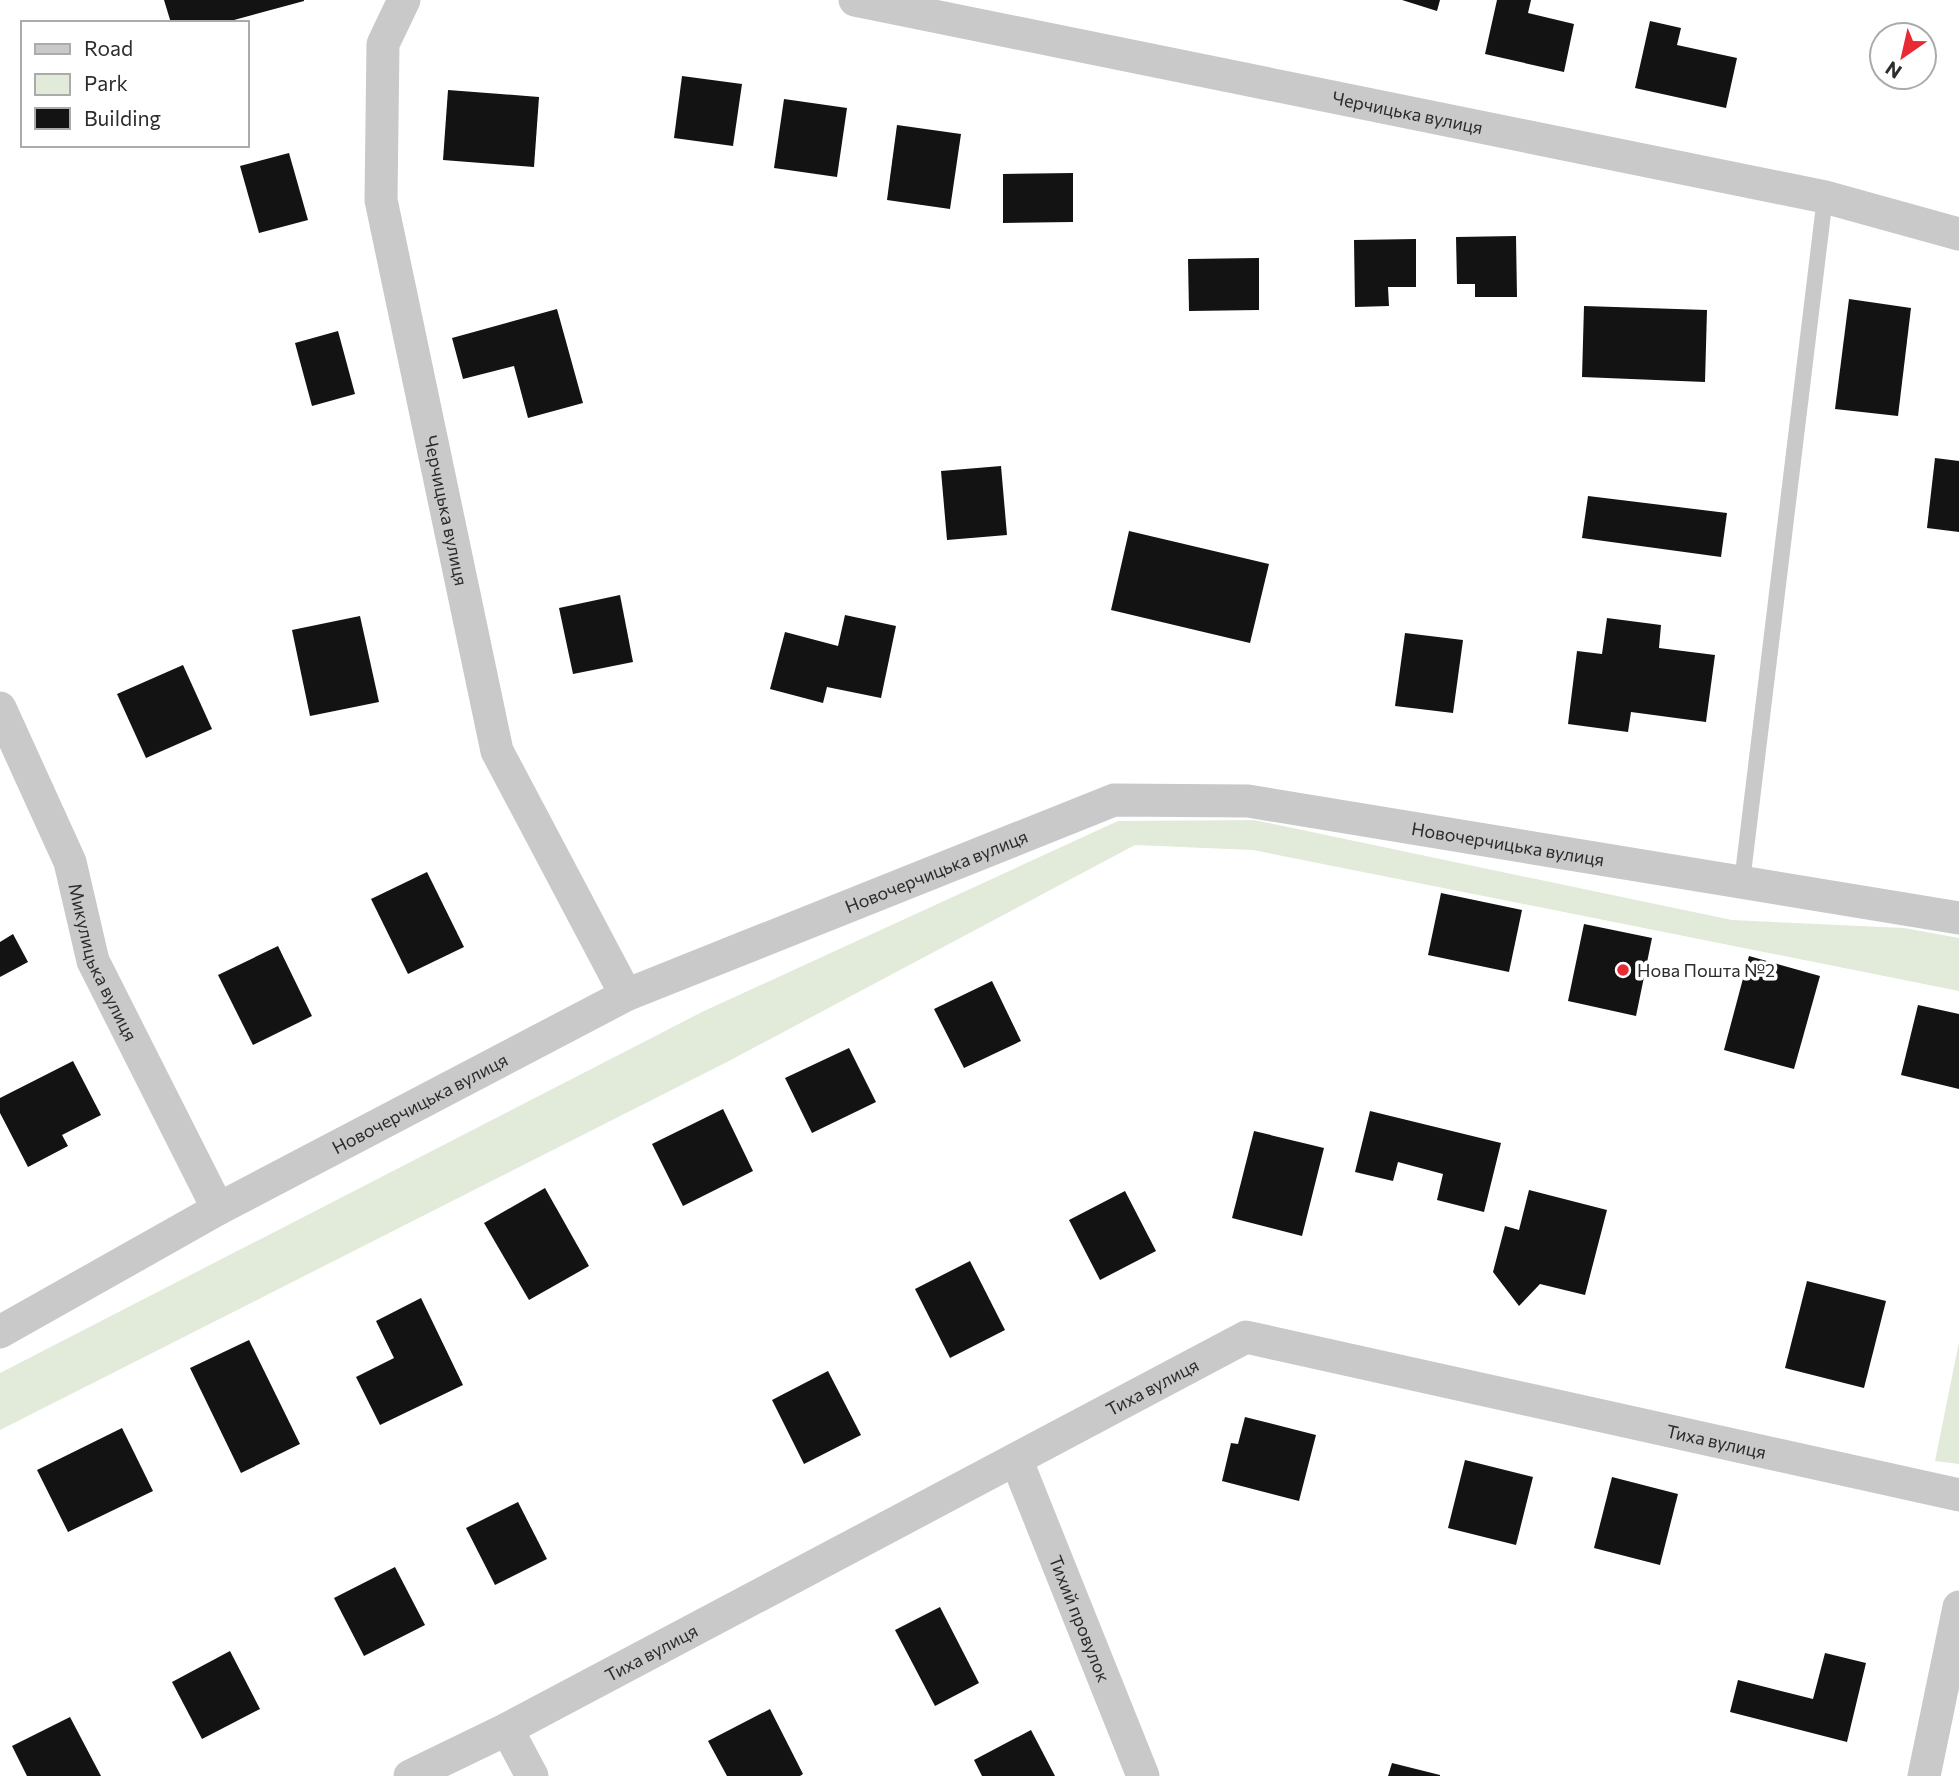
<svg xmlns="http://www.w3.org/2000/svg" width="1959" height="1776" font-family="Commissioner,sans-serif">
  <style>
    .green { fill: #e2ebd9 }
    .building { fill: #131313 }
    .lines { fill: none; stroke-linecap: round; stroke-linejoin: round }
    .service { stroke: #c9c9c9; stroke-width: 16 }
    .minor { stroke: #c9c9c9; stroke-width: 33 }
    .poi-dot { fill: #e92933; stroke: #fff; stroke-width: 2.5 }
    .labels { text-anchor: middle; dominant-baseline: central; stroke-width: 7; stroke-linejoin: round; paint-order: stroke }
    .street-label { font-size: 18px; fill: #2c2c2c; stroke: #fff }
    .poi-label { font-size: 18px; fill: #2c2c2c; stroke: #fff; text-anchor: start }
  </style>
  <rect width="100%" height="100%" fill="#fff"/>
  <!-- green -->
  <g class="green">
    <path d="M1254,820l478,100 172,8 55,10v53l-706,-141 -118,-5 -408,217 -727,368v-57l704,-362 414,-190z"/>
    <path d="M1959,1342v122l-24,-3z"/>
  </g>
  <!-- building -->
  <g class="building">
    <path d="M164,0h140v1l-81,22h-52z"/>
    <path d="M1402,0h38l-3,11z"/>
    <path d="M1497,0h34l-3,13 46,11 -10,48 -79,-18z"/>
    <path d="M1650,21l31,7 -4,17 60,13 -11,50 -91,-20z"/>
    <path d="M682,76l60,8 -9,62 -59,-8z"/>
    <path d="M448,90l91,7 -5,70 -91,-7z"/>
    <path d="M784,99l63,9 -10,69 -63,-9z"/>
    <path d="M897,125l64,9 -11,75 -63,-9z"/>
    <path d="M289,153l19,67 -49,13 -19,-67z"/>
    <path d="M1073,173v49l-70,1v-49z"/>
    <path d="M1516,236l1,61h-42v-13h-18l-1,-47z"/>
    <path d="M1416,239v48h-28l1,19 -34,1 -1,-67z"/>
    <path d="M1259,258v52l-70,1 -1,-52z"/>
    <path d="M1849,299l62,9 -13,108 -63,-7z"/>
    <path d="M1584,306l123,4 -2,72 -123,-5z"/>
    <path d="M557,309l26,94 -55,15 -14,-52 -51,13 -11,-41z"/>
    <path d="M338,331l17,63 -43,12 -17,-63z"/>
    <path d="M1935,458l24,3v71l-32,-4z"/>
    <path d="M1001,466l6,69 -60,5 -6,-69z"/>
    <path d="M1588,496l139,17 -6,44 -139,-19z"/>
    <path d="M1129,531l140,33 -19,79 -139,-33z"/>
    <path d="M620,595l13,67 -60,12 -14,-66z"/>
    <path d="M845,615l51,11 -15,72 -54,-11 -4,16 -53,-14 15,-57 53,14z"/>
    <path d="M360,616l19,86 -69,14 -18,-86z"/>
    <path d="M1607,618l54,7 -2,23 56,7 -9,67 -75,-10 -3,20 -60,-8 9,-73 25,3z"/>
    <path d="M1405,633l58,7 -10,73 -58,-7z"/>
    <path d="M183,665l29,64 -66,29 -29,-64z"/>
    <path d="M427,872l37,75 -56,27 -37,-75z"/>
    <path d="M1441,893l81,17 -13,62 -81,-17z"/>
    <path d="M1584,924l68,14 -16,78 -68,-15z"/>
    <path d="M13,934l15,28 -28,15v-35z"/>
    <path d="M278,946l34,70 -59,29 -35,-70z"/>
    <path d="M1749,956l71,20 -26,93 -70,-19z"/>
    <path d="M992,981l29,60 -57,27 -30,-59z"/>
    <path d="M1918,1005l41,9v75l-58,-14z"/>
    <path d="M849,1048l27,54 -64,31 -27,-55z"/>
    <path d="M73,1061l28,54 -39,20 6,11 -40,21 -28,-54v-15z"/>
    <path d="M723,1109l30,62 -70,35 -31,-62z"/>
    <path d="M1370,1111l131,32 -17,69 -47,-12 6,-26 -45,-12 -5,19 -38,-9z"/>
    <path d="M1254,1131l70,17 -22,88 -70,-18z"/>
    <path d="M545,1188l44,78 -60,34 -45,-77z"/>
    <path d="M1529,1190l78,20 -22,85 -45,-11 -21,22 -26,-34 12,-46 14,4z"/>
    <path d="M1125,1191l31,60 -56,29 -31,-60z"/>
    <path d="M970,1261l35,69 -55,28 -35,-69z"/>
    <path d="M1807,1281l79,20 -22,87 -79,-20z"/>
    <path d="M421,1298l42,87 -83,40 -24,-48 38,-19 -18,-37z"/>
    <path d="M249,1340l51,104 -59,29 -51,-105z"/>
    <path d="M828,1371l33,64 -57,29 -32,-64z"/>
    <path d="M1245,1417l71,18 -17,66 -77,-20 9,-38 7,1z"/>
    <path d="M122,1428l31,63 -85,41 -31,-62z"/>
    <path d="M1465,1460l68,17 -17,68 -68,-17z"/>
    <path d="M1612,1477l66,17 -18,71 -66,-17z"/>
    <path d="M518,1502l29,57 -52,26 -29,-57z"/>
    <path d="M395,1567l30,58 -61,31 -30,-58z"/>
    <path d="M940,1607l39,76 -44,23 -40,-76z"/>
    <path d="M230,1651l30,58 -58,30 -30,-57z"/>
    <path d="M1825,1653l41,10 -19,79 -117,-30 8,-32 75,19z"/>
    <path d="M770,1709l33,65 -3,2h-73l-19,-35z"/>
    <path d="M70,1717l31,59h-74l-15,-30z"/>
    <path d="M1031,1730l24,46h-73l-8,-16z"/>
    <path d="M1392,1763l48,12v1h-52z"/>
  </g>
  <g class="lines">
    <!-- service -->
    <path class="service" d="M1742,882l83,-685"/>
    <!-- minor -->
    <g class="minor">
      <path id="s1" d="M404,0l-21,44 -2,156 116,551 129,244"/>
      <path id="s2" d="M855,0l970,197 134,37"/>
      <path id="s3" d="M0,708l70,154 23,99 125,248"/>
      <path id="s4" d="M0,1332l218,-123 408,-214 488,-195 134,1 711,117"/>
      <path id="s5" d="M1016,1459l127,317"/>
      <path d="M507,1729l25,47"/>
      <path id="s6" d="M410,1776l97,-47 739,-392 713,158"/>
      <path d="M1924,1776l35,-169"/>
    </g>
  </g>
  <!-- markers -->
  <circle class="poi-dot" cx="1623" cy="970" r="7"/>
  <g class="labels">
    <!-- street labels -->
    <g class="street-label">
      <text stroke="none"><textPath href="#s2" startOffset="564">Черчицька вулиця</textPath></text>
      <text stroke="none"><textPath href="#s1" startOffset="522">Черчицька вулиця</textPath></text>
      <text stroke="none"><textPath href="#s4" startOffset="1634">Новочерчицька вулиця</textPath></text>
      <text stroke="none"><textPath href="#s4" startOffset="1045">Новочерчицька вулиця</textPath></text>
      <text stroke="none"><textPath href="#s3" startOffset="275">Микулицька вулиця</textPath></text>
      <text stroke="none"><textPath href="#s4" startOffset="478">Новочерчицька вулиця</textPath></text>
      <text stroke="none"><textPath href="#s6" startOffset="838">Тиха вулиця</textPath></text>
      <text stroke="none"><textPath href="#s6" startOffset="1426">Тиха вулиця</textPath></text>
      <text stroke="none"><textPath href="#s5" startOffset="172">Тихий провулок</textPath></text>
      <text stroke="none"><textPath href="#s6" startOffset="271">Тиха вулиця</textPath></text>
    </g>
    <!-- poi labels -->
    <g class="poi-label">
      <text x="1637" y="970">Нова Пошта №2</text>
    </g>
  </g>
  <!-- legend -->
  <rect x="21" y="21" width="228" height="126" fill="#ffffff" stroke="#ababab" stroke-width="2"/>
  <rect x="35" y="44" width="35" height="10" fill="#c9c9c9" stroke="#ababab" stroke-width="2"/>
  <text x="84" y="56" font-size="21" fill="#2c2c2c">Road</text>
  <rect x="35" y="74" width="35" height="21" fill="#e2ebd9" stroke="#ababab" stroke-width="2"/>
  <text x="84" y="91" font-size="21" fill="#2c2c2c">Park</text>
  <rect x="35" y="108" width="35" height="21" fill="#131313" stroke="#ababab" stroke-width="2"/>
  <text x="84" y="126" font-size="21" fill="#2c2c2c">Building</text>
  <!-- north arrow -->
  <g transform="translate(1903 56) rotate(214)"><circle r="33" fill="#ffffff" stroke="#ababab" stroke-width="2"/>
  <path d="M0-5L12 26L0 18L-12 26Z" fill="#e92933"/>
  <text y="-10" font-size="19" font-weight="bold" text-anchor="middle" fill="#2c2c2c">N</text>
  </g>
</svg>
